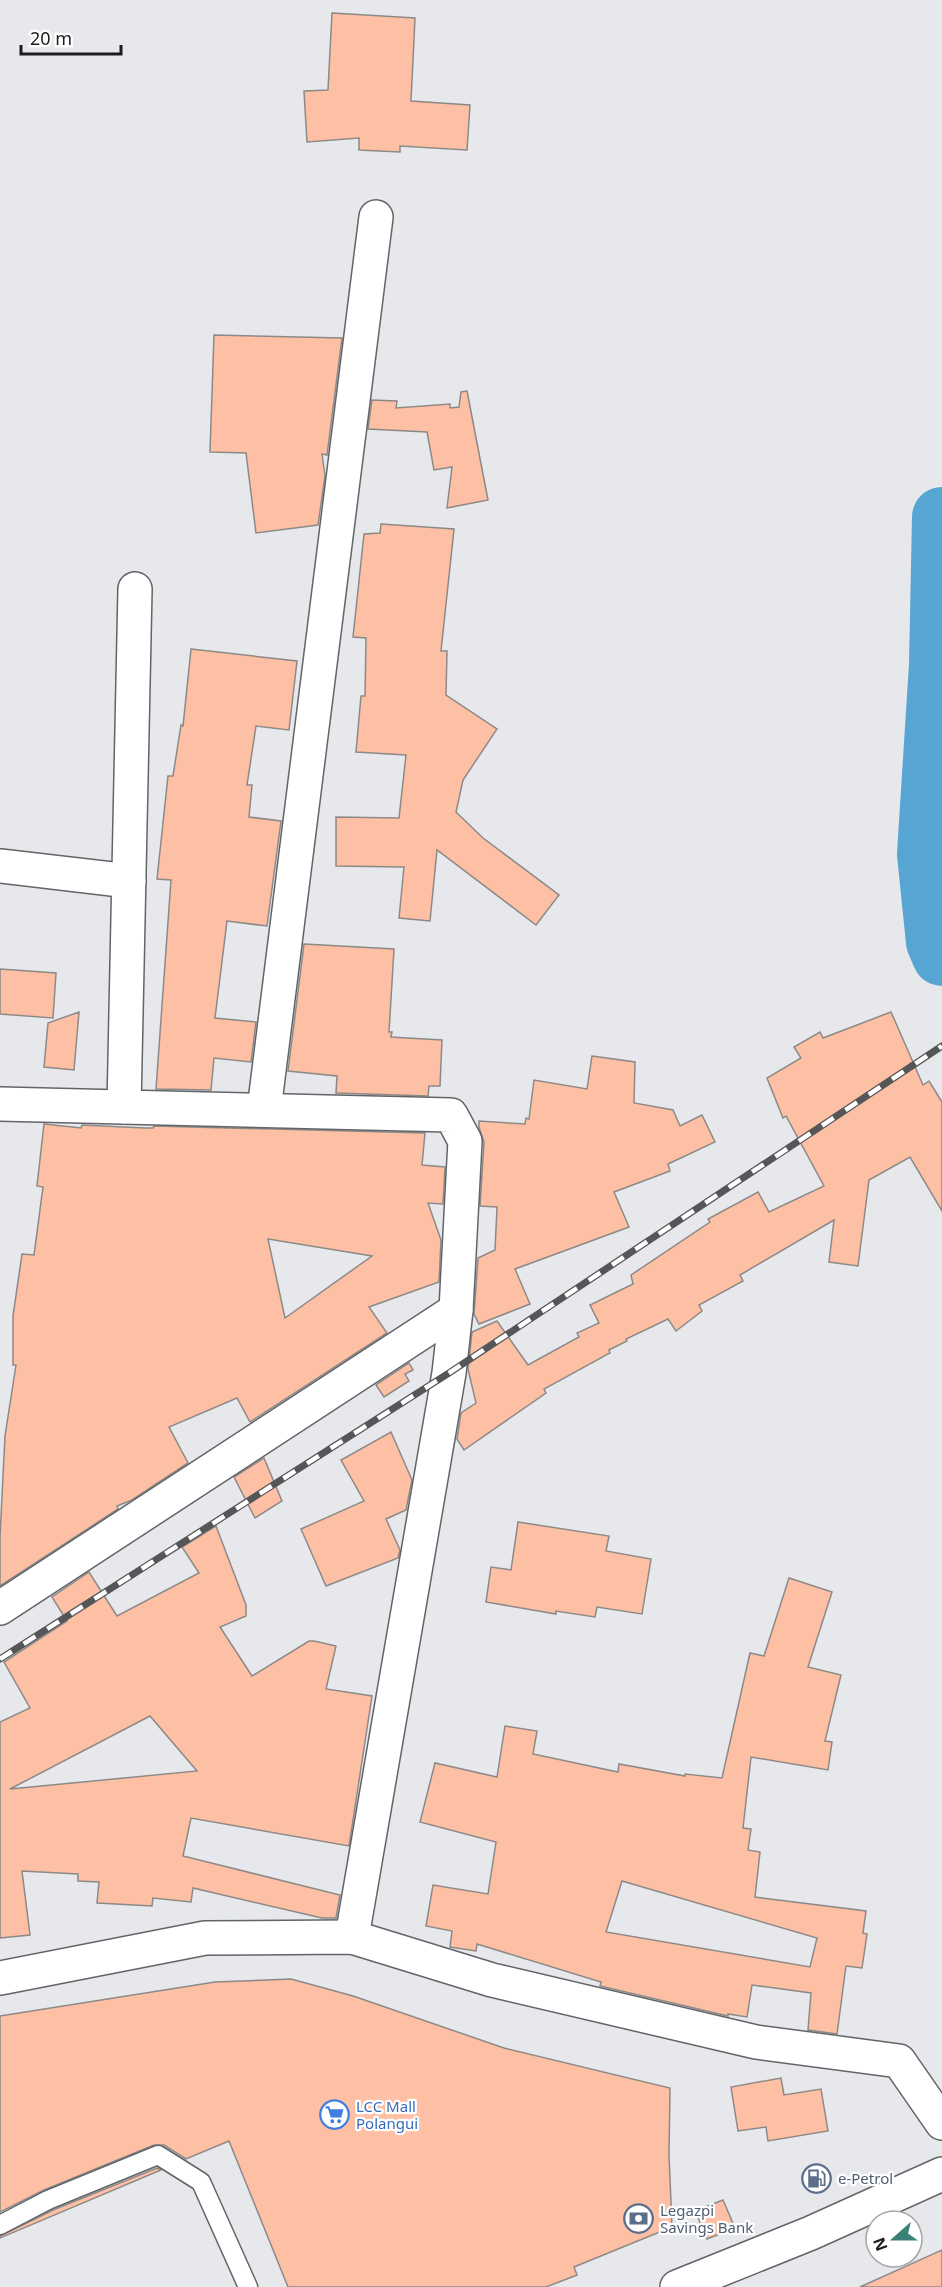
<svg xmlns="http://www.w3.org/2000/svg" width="942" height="2287" font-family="'Noto Sans',sans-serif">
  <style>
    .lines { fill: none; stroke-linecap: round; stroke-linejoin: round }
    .river { stroke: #56a5d2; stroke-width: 60 }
    .building { fill: #fec0a4; stroke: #8d8987; stroke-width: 1.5; fill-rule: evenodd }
    .lane-casing { stroke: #626468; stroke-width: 21 }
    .street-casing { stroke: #626468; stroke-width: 36 }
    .secondary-casing { stroke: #626468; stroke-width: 36 }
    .lane { stroke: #fff; stroke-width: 18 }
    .street { stroke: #fff; stroke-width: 33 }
    .secondary { stroke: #fff; stroke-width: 33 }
    .rail-casing { stroke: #555658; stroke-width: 7 }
    .rail { stroke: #fff; stroke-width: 4.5; stroke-dasharray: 14; stroke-linecap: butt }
    .labels { text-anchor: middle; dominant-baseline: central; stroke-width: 4.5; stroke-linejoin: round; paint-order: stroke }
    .shop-label { font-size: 15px; fill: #366cbe; stroke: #fff; text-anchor: start }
    .service-label { font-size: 15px; fill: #4e5e75; stroke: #fff; text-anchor: start }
  </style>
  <rect width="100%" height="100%" fill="#e6e8ec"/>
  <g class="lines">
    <!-- river -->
    <path class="river" d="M942,517l-3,148 -12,189 9,88 6,14"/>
  </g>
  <!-- building -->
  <g class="building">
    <path d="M332,13l83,5 -4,83 59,4 -3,45 -67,-4v6l-41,-2v-12l-52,4 -3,-51 24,-1z"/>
    <path d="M214,335l128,3 -15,117 -5,-1 3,22 -7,49 -62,8 -10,-80 -36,-1z"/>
    <path d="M467,391l21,109 -41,8 5,-41 -18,3 -7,-38 -59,-3 4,-29 25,1 -1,7 54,-4v4l9,-1 2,-15z"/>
    <path d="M381,524l73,5 -13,122h6l-1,44 51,34 -34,51 -7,32 27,26 76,57 -23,30 -99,-75 -7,71 -31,-3 5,-51 -68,-1v-49l63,1 7,-63 -50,-3 5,-56h4l1,-58 -13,-1 11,-103 16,-1z"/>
    <path d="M191,649l106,12 -8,69 -33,-4 -9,59h5l-3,32 32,4 -14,105 -40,-5 -12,97 41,4 -5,40 -37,-4 -3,32 -55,-1 15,-209 -14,-1 11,-103h5l8,-51 2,1z"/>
    <path d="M304,944l90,5 -5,83h3l-1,5 51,3 -2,46h-11l-1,10 -92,-3 1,-17 -49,-5z"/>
    <path d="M0,969l56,4 -3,45 -53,-4z"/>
    <path d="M79,1012l-5,58 -30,-3 4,-44z"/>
    <path d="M891,1012l32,73 6,-4 13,21v109l-32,-54 -41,23 -11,86 -29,-4 5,-42 -94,55 3,6 -44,24 3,6 -26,20 -8,-12 -42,20 1,2 -18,9 1,3 -66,36 2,4 -82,57 -7,-11 4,-26 15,-10 -8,-34 4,-37 25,-11 31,44 51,-28 -2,-4 22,-10 -9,-18 43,-21 -2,-9 79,-53 -2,-3 50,-27 11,20 55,-26 -38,-70 -3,2 -16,-40 34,-20 -7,-11 26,-15 3,6z"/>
    <path d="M592,1056l43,6 -1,41 39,7 7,16 22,-11 13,27 -47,22 2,7 -56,21 15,35 -114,42 15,35 -51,20 -5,-10 4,-56 17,-8 2,-43 -17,-1 4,-64 -5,-15v-6l46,3 1,-6 3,1 5,-39 53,9z"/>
    <path d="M44,1124l37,4 1,-3 63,3h8l1,-2 271,7 -3,32 23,2 -2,37 -15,-1 13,37 -2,42 -70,25 18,26 -137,89 -13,-24 -68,29 19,36 -56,37 -15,6 1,3 -118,77v-49l5,-101 11,-71h-3v-49l9,-62 12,1 9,-68 -6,-1zM268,1239l104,17 -87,62z"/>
    <path d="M409,1363l4,7 -8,4 4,7 -25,16 -8,-12z"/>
    <path d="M391,1432l21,48 -6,30 -20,9 14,31 -2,8 -72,28 -25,-57 63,-28 -23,-41z"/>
    <path d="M264,1458l18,43 -27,17 -21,-41z"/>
    <path d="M518,1522l91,14 -3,15 45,8 -9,55 -45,-7 -2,10 -39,-6v3l-70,-12 5,-35 20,3z"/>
    <path d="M216,1526l30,79v11l-26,11 32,49 57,-35h5l22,5 -10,43 46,7 -23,150 -158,-28 -8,38 157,39 -4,23h-14l-129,-30 -2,14 -38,-4 -1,8 -55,-3 2,-21 -21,-1v-7l-56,-3 8,64 -30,3v-216l30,-14 -26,-46 63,-41 -15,-24 37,-25 28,44 82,-43 -17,-26zM150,1716l47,55 -187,18z"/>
    <path d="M789,1578l43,14 -24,75 33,8 -16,66 7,1 -4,28 -77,-13 -8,71 8,1 -3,21 12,2 -5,45 111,14 -3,22 4,1 -5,34 -16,-2 -9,68 -29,-4 3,-37 -59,-8 -5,32 -19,-3v2l-128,-30 1,-4 -124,-38 -1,7 -26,-4 2,-16 -26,-5 7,-41 55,9 8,-52 -76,-20 15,-59 62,14 8,-51 32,5 -4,23 85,18 1,-8 66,12v-2l37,4 28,-125 14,3zM622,1881l195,57 -7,29 -204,-35z"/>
    <path d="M291,1979l62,17 151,52 166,40 -1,67 3,72 -98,40 3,8 -31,12h-258l-59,-146 -43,18 -22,-14h-10l-110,45 -44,22v-196l215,-34z"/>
    <path d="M781,2078l3,17 37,-6 7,42 -60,10 -2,-14 -28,4 -7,-44z"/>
    <path d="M157,2168l4,2 -161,68v-2l53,-26z"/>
    <path d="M723,2200l12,28 -28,11 -12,-28z"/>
    <path d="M942,2250v37h-82z"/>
  </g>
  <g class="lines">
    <defs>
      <path id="lane" d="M0,2225l48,-25 110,-45 43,27 47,105"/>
      <g id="street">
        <path d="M0,866l129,15"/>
        <path d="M0,1104l451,11 14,26 -9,169 -7,63 -97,564"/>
        <path d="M124,1107l11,-518"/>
        <path d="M264,1110l112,-893"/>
        <path d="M0,1608l456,-298"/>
        <path d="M0,1978l205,-40 147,-1 140,43 264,62 143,19 43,62"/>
      </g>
      <path id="secondary" d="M677,2287l134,-54 131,-59"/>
    </defs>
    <!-- lane casing -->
    <use href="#lane" class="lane-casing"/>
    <!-- street casing -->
    <use href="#street" class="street-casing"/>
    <!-- secondary casing -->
    <use href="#secondary" class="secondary-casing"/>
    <!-- lane -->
    <use href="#lane" class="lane"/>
    <!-- street -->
    <use href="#street" class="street"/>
    <!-- secondary -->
    <use href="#secondary" class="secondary"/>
    <defs>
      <path id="rail" d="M0,1659l449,-286 493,-327"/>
    </defs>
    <!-- rail casing -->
    <use href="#rail" class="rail-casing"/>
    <!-- rail -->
    <use href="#rail" class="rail"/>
  </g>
  <!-- icons -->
  <defs>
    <symbol id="supermarket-ring" viewBox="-11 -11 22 22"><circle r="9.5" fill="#fff" stroke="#3f7fe0" stroke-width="1.5"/><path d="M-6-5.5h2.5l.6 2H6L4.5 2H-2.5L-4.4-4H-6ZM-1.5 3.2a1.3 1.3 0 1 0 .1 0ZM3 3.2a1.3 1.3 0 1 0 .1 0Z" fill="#3f7fe0"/></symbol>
    <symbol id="fuel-ring" viewBox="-11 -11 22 22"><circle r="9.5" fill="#fff" stroke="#5c6f8a" stroke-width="1.5"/><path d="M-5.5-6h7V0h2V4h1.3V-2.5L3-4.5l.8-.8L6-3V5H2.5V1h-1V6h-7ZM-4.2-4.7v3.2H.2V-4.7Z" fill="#5c6f8a"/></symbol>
    <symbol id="bank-ring" viewBox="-11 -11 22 22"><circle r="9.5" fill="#fff" stroke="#5c6f8a" stroke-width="1.5"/><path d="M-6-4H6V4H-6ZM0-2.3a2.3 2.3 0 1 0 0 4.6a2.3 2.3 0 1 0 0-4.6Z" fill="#5c6f8a"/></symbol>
  </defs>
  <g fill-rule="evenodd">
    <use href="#supermarket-ring" x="318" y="2098" width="33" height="33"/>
    <use href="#fuel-ring" x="800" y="2162" width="33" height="33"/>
    <use href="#bank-ring" x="622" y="2202" width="33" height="33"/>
  </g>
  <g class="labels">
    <!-- shop labels -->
    <g class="shop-label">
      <text x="356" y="2106">LCC Mall<tspan x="356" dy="17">Polangui</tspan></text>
    </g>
    <!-- service labels -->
    <g class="service-label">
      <text x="838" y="2178">e-Petrol</text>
      <text x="660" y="2210">Legazpi<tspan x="660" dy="17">Savings Bank</tspan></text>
    </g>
  </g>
  <!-- north arrow -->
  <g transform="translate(894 2239) rotate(249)"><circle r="28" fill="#ffffff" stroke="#a4a4a5" stroke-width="1.5"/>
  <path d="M0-4.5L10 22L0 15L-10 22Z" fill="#3b817a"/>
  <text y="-9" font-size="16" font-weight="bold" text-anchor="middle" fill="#1b1c1e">N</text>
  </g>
  <!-- scale -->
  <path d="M21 45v9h100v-9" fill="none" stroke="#1b1c1e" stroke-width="3"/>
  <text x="30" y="45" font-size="18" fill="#1b1c1e" stroke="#ffffff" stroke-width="4.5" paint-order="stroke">20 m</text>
</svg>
